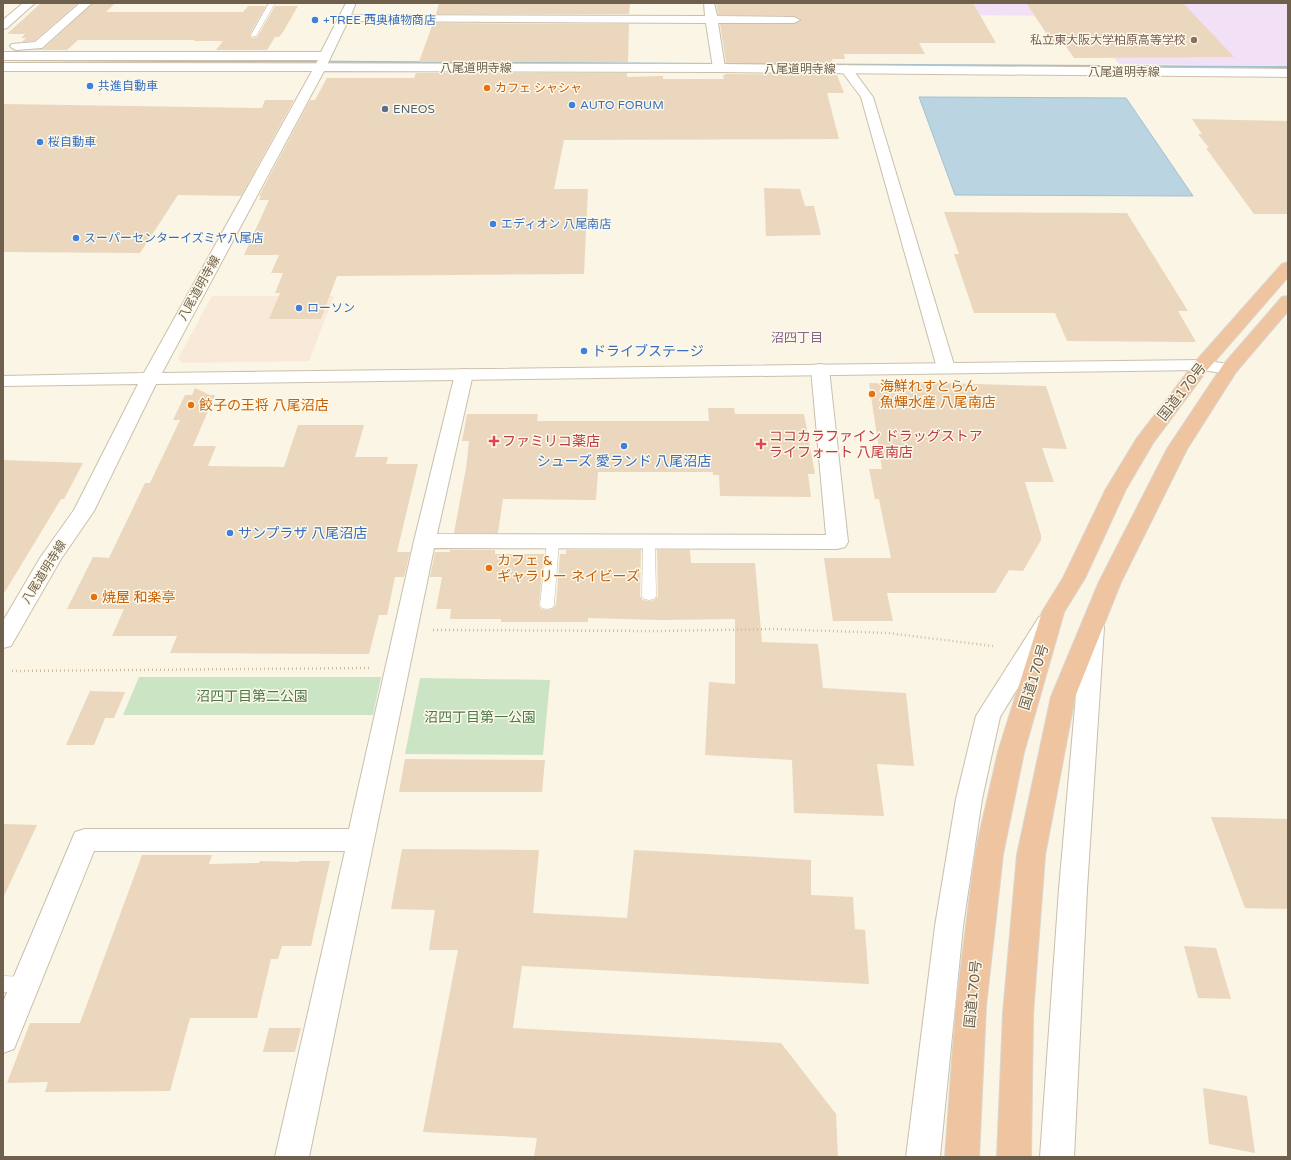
<svg xmlns="http://www.w3.org/2000/svg" width="1291" height="1160" font-family="'Varela Round','Noto Sans JP',sans-serif">
  <style>
    .commercial { fill: #f9e9d9 }
    .education { fill: #f2e1f6 }
    .green { fill: #cbe5c4 }
    .water { fill: #bbd4e1; stroke: #a2c1d1 }
    .lines { fill: none; stroke-linecap: round; stroke-linejoin: round }
    .stream { fill: #a2c1d1; fill-rule: evenodd }
    .building { fill: #ead7bd }
    .lane-casing { stroke: #c9bfac; stroke-width: 1 }
    .street-casing { stroke: #c9bfac; stroke-width: 2 }
    .secondary-casing { stroke: #ccc0ab; stroke-width: 2 }
    .highway-casing { stroke: #dad6d1; stroke-width: 2 }
    .path { stroke: #d1bda2; stroke-width: 2.5; stroke-dasharray: 1 3; stroke-linecap: butt }
    .lane { fill: #fff; fill-rule: evenodd }
    .street { fill: #fff; fill-rule: evenodd }
    .secondary { fill: #fff; fill-rule: evenodd }
    .highway { fill: #eec4a1; fill-rule: evenodd }
    .shop-dot { fill: #3f7fe0; stroke: #fdf9ea; stroke-width: 1.5 }
    .education-dot { fill: #8d6e63; stroke: #fdf9ea; stroke-width: 1.5 }
    .food-dot { fill: #e8710a; stroke: #fdf9ea; stroke-width: 1.5 }
    .service-dot { fill: #5c6f8a; stroke: #fdf9ea; stroke-width: 1.5 }
    .health-dot { fill: #e0444e; stroke: #fdf9ea; stroke-width: 1.5 }
    .labels { text-anchor: middle; dominant-baseline: central; stroke-width: 3; stroke-linejoin: round; paint-order: stroke }
    .far-shop-label { font-size: 12px; fill: #366cbe; stroke: #fdf9ea; text-anchor: start }
    .far-education-label { font-size: 12px; fill: #785e54; stroke: #fdf9ea; text-anchor: end }
    .far-street-label { font-size: 12px; fill: #6f604d; stroke: #fdf9ea }
    .far-food-label { font-size: 12px; fill: #c56008; stroke: #fdf9ea; text-anchor: start }
    .far-service-label { font-size: 12px; fill: #4e5e75; stroke: #fdf9ea; text-anchor: start }
    .far-neighbourhood-label { font-size: 13px; fill: #86658c; stroke: #fdf9ea }
    .shop-label { font-size: 14px; fill: #366cbe; stroke: #fdf9ea; text-anchor: start }
    .food-label { font-size: 14px; fill: #c56008; stroke: #fdf9ea; text-anchor: start }
    .street-label { font-size: 14px; fill: #6f604d; stroke: #fdf9ea }
    .health-label { font-size: 14px; fill: #be3a42; stroke: #fdf9ea; text-anchor: start }
    .park-label { font-size: 14px; fill: #4e7a49; stroke: #fdf9ea }
  </style>
  <rect width="100%" height="100%" fill="#faf5e4"/>
  <!-- commercial -->
  <path class="commercial" d="M212,296h122l-25,65 -126,2 -5,-4z"/>
  <!-- education -->
  <path class="education" d="M837,3h451v63l-169,-2 -38,-48 -241,-2z"/>
  <!-- green -->
  <g class="green">
    <path d="M139,677h242l-8,38h-250z"/>
    <path d="M420,678l130,2 -7,75 -138,-1z"/>
  </g>
  <!-- water -->
  <path class="water" d="M919,97l207,1 67,98 -238,-1z"/>
  <g class="lines">
    <!-- stream -->
    <path class="stream" d="M3,59l1285,7v2l-1285,-7z"/>
  </g>
  <!-- building -->
  <g class="building">
    <path d="M41,3h37l-44,38 -12,1 4,-4h-5l4,-4h-18z"/>
    <path d="M93,3h22l-9,9h137l5,-6h18l-16,28 2,4 5,-1 18,-31h23l-15,26 -4,5h-4l-8,13h-51l7,-9h-29l1,-1h-117l-11,10h-38l14,-1z"/>
    <path d="M439,3h191l-1,11h-193z"/>
    <path d="M716,3h257l23,40h-77l6,11h-81l1,5h-13l1,5 -107,-1 -6,-39h74l7,-5 -7,-3 -76,-1z"/>
    <path d="M1079,3h104l51,54 -160,1 -9,-13h-11l-27,-41h53z"/>
    <path d="M433,23l196,1 -1,38h-209z"/>
    <path d="M416,73h211v4l36,-1v3h61l-1,-4h2v-1l112,1 7,18h-17l12,46 -275,1 -10,49h34l-4,85 -247,2 -16,43h-52l11,-26h-5l8,-20h-12l8,-18h-35l25,-55h-10l2,-4h-2l51,-96h5l12,-22h87z"/>
    <path d="M265,100h29l-53,96 -63,-1 -38,58 -137,-1v-148l259,4z"/>
    <path d="M1192,119l96,2v93h-34l-48,-66h3l-11,-14h4z"/>
    <path d="M764,188l36,1 5,17h9l7,29 -55,1z"/>
    <path d="M944,212l183,1 61,98h-10l18,31 -129,-1 -12,-28h-81l-20,-59h5z"/>
    <path d="M908,382l138,4 21,63 -25,-1 12,34h-29l16,53v5l-18,31 -14,-1 -14,23h-108l6,28h-60l-9,-63h67l-12,-59h-4l-6,-30h13l-13,-86 39,1z"/>
    <path d="M195,388l15,7h5l-22,51h23l-8,20 76,1 14,-42h66l-9,32h33l-2,7h32l-21,88h13l-6,25h-9l-8,38h-8l-10,39 -199,-1 7,-17h-65l12,-27h-57l26,-52 16,1 36,-75h5l30,-63h-7l12,-25h7z"/>
    <path d="M708,408h26l1,6h69l11,60h-7l3,23 -91,-1 -1,-21h-6v-3h-115l-2,28 -93,-1 -5,34h-44l12,-65 3,-27h-7l5,-27h71l-1,7h172z"/>
    <path d="M3,460l80,3 -19,36h-3l-58,96z"/>
    <path d="M450,550h45v4h49l-5,51 2,4 6,1 5,-1 4,-4 4,-51h6v-4h75l-1,46 3,4 6,1 5,-1 4,-4 -1,-46h33l1,13h64l7,79 56,2 5,44 83,5 8,73 -37,-2 7,52 -90,-3 -2,-53 -87,-5 4,-73 26,2v-65l-76,1 -71,-2v4h-87v-3h-51l1,-10h-15l6,-32h-12l5,-25h15z"/>
    <path d="M90,691l35,1 -11,26h-9l-11,27h-28z"/>
    <path d="M405,759l140,1 -3,32h-143z"/>
    <path d="M1211,817l77,2v90l-43,-1z"/>
    <path d="M3,824l34,1 -34,73z"/>
    <path d="M402,849l137,1 -6,63 94,5 7,-68 177,10v35l42,2 2,32 10,1 4,54 -347,-18 -9,62 268,15 55,71 2,43h-304l3,-19 -114,-6 35,-182h-29l6,-40 -44,-1z"/>
    <path d="M142,855h70l-3,9 50,-1 1,-2 39,1v-1h31l-19,85h-29l-4,13h-7l-14,59h-67l-20,73 -125,1 3,-10 -41,1 23,-60h50z"/>
    <path d="M1184,946l32,2 15,51 -33,-1z"/>
    <path d="M269,1028h32l-6,24h-32z"/>
    <path d="M1203,1088l44,8 8,57 -46,-9z"/>
  </g>
  <g class="lines">
    <defs>
      <g id="lane">
        <path d="M269,3h6l-19,33h-4l-1,-1z"/>
        <path d="M553,538l4,1 2,3 -5,63 -2,3 -5,1 -5,-1 -2,-3 7,-63 2,-3z"/>
        <path d="M649,538l4,1 2,3 1,54 -2,3 -5,1 -5,-1 -2,-3 1,-54 2,-3z"/>
        <path d="M3,976l23,1 6,3 3,5 -3,5 -6,3 -23,-1z"/>
      </g>
      <g id="street">
        <path d="M23,3h12l-28,25 -4,1v-9z"/>
        <path d="M80,3h12l-50,45 -26,2 -4,-2 -2,-2 2,-2 23,-2z"/>
        <path d="M346,3h8l1,2 -4,10 354,1 -1,-13h10l3,13 77,1 6,3 -6,3h-76l7,45 -2,3h-8l-2,-3 -7,-45 -358,-2 -22,46 -2,3h-8l-2,-3 4,-7h-315v-8h318z"/>
        <path d="M846,65l4,1 23,31 82,271 -3,4 -6,1 -6,-1 -3,-4 -76,-271 -21,-28 2,-3z"/>
        <path d="M820,364l6,1 3,4 19,173 -3,5 -8,2 -403,-1 -125,609h-34l70,-306h-251l-76,188 -4,10 -11,4v-51l72,-170 10,-3h264l65,-288 41,-167 3,-4 6,-1 6,1 3,4 -36,160 389,1 -15,-166 3,-4z"/>
        <path d="M1047,614l8,3 3,5 -58,95 -18,82 -19,127 -23,231h-34l29,-231 21,-127 20,-83 63,-99z"/>
        <path d="M1093,619l8,3 3,5 -17,262 -13,268h-34l19,-268 23,-262 3,-5z"/>
      </g>
      <path id="secondary" d="M3,63l716,1 569,5v8l-569,-5 -395,-1 -162,302 1040,-13 33,5 3,4 -3,4 -6,1 -27,-4 -1046,14 -62,127 -33,48 -50,87 -8,2v-27l37,-63 34,-48 64,-126 -135,2v-10l141,-3 168,-302h-309z"/>
      <g id="highway">
        <path d="M1288,262v15l-80,92 -55,74 -27,46 -41,89 -21,34 -40,140 -21,102 -17,152 -7,151h-34l11,-151 19,-152 23,-102 44,-140 21,-34 43,-89 31,-51 59,-77 86,-97z"/>
        <path d="M1288,296v15l-52,61 -49,77 -66,133 -46,115 -30,158 -12,159 -2,143h-34l6,-143 14,-159 34,-158 48,-115 68,-133 56,-84 59,-68z"/>
      </g>
    </defs>
    <!-- lane casing -->
    <use href="#lane" class="lane-casing"/>
    <!-- street casing -->
    <use href="#street" class="street-casing"/>
    <!-- secondary casing -->
    <use href="#secondary" class="secondary-casing"/>
    <!-- highway casing -->
    <use href="#highway" class="highway-casing"/>
    <!-- path -->
    <g class="path">
      <path d="M433,630l226,1 114,-2 115,4 105,13"/>
      <path d="M12,671l357,-3"/>
    </g>
    <!-- lane -->
    <use href="#lane" class="lane"/>
    <!-- street -->
    <use href="#street" class="street"/>
    <!-- secondary -->
    <use href="#secondary" class="secondary"/>
    <!-- highway -->
    <use href="#highway" class="highway"/>
  </g>
  <!-- markers -->
  <g class="shop-dot">
    <circle cx="315" cy="20" r="4"/>
    <circle cx="90" cy="86" r="4"/>
    <circle cx="572" cy="105" r="4"/>
    <circle cx="40" cy="142" r="4"/>
    <circle cx="493" cy="224" r="4"/>
    <circle cx="76" cy="238" r="4"/>
    <circle cx="299" cy="308" r="4"/>
    <circle cx="584" cy="351" r="4"/>
    <circle cx="624" cy="446" r="4"/>
    <circle cx="230" cy="533" r="4"/>
  </g>
  <circle class="education-dot" cx="1194" cy="40" r="4"/>
  <g class="food-dot">
    <circle cx="487" cy="88" r="4"/>
    <circle cx="872" cy="394" r="4"/>
    <circle cx="191" cy="405" r="4"/>
    <circle cx="489" cy="568" r="4"/>
    <circle cx="94" cy="597" r="4"/>
  </g>
  <circle class="service-dot" cx="385" cy="109" r="4"/>
  <g class="health-dot">
    <path d="M492 435h4v4h4v4h-4v4h-4v-4h-4v-4h4z"/>
    <path d="M759 438h4v4h4v4h-4v4h-4v-4h-4v-4h4z"/>
  </g>
  <g class="labels">
    <!-- far-shop labels -->
    <g class="far-shop-label">
      <text x="323" y="20">+TREE 西奥植物商店</text>
      <text x="98" y="86">共進自動車</text>
      <text x="580" y="105">AUTO FORUM</text>
      <text x="48" y="142">桜自動車</text>
      <text x="501" y="224">エディオン 八尾南店</text>
      <text x="84" y="238">スーパーセンターイズミヤ八尾店</text>
      <text x="307" y="308">ローソン</text>
    </g>
    <!-- far-education labels -->
    <g class="far-education-label">
      <text x="1186" y="40">私立東大阪大学柏原高等学校</text>
    </g>
    <!-- far-street labels -->
    <g class="far-street-label">
      <text x="476" y="68">八尾道明寺線</text>
      <text x="800" y="69">八尾道明寺線</text>
      <text x="1124" y="72">八尾道明寺線</text>
      <text transform="translate(199 288) rotate(-61)">八尾道明寺線</text>
      <text transform="translate(44 572) rotate(-58)">八尾道明寺線</text>
    </g>
    <!-- far-food labels -->
    <g class="far-food-label">
      <text x="495" y="88">カフェ シャシャ</text>
    </g>
    <!-- far-service labels -->
    <g class="far-service-label">
      <text x="393" y="109">ENEOS</text>
    </g>
    <!-- far-neighbourhood labels -->
    <g class="far-neighbourhood-label">
      <text x="797" y="338">沼四丁目</text>
    </g>
    <!-- shop labels -->
    <g class="shop-label">
      <text x="592" y="351">ドライブステージ</text>
      <text x="624" y="461" text-anchor="middle">シューズ 愛ランド 八尾沼店</text>
      <text x="238" y="533">サンプラザ 八尾沼店</text>
    </g>
    <!-- food labels -->
    <g class="food-label">
      <text x="880" y="386">海鮮れすとらん<tspan x="880" dy="16">魚輝水産 八尾南店</tspan></text>
      <text x="199" y="405">餃子の王将 八尾沼店</text>
      <text x="497" y="560">カフェ &amp;<tspan x="497" dy="16">ギャラリー ネイビーズ</tspan></text>
      <text x="102" y="597">焼屋 和楽亭</text>
    </g>
    <!-- street labels -->
    <g class="street-label">
      <text transform="translate(1182 392) rotate(-52)">国道170号</text>
      <text transform="translate(1034 677) rotate(-73)">国道170号</text>
      <text transform="translate(973 994) rotate(-84)">国道170号</text>
    </g>
    <!-- health labels -->
    <g class="health-label">
      <text x="769" y="436">ココカラファイン ドラッグストア<tspan x="769" dy="16">ライフォート 八尾南店</tspan></text>
      <text x="502" y="441">ファミリコ薬店</text>
    </g>
    <!-- park labels -->
    <g class="park-label">
      <text x="252" y="696">沼四丁目第二公園</text>
      <text x="480" y="717">沼四丁目第一公園</text>
    </g>
  </g>
  <!-- border -->
  <rect width="1291" height="1160" fill="none" stroke="#6f604d" stroke-width="8"/>
</svg>
